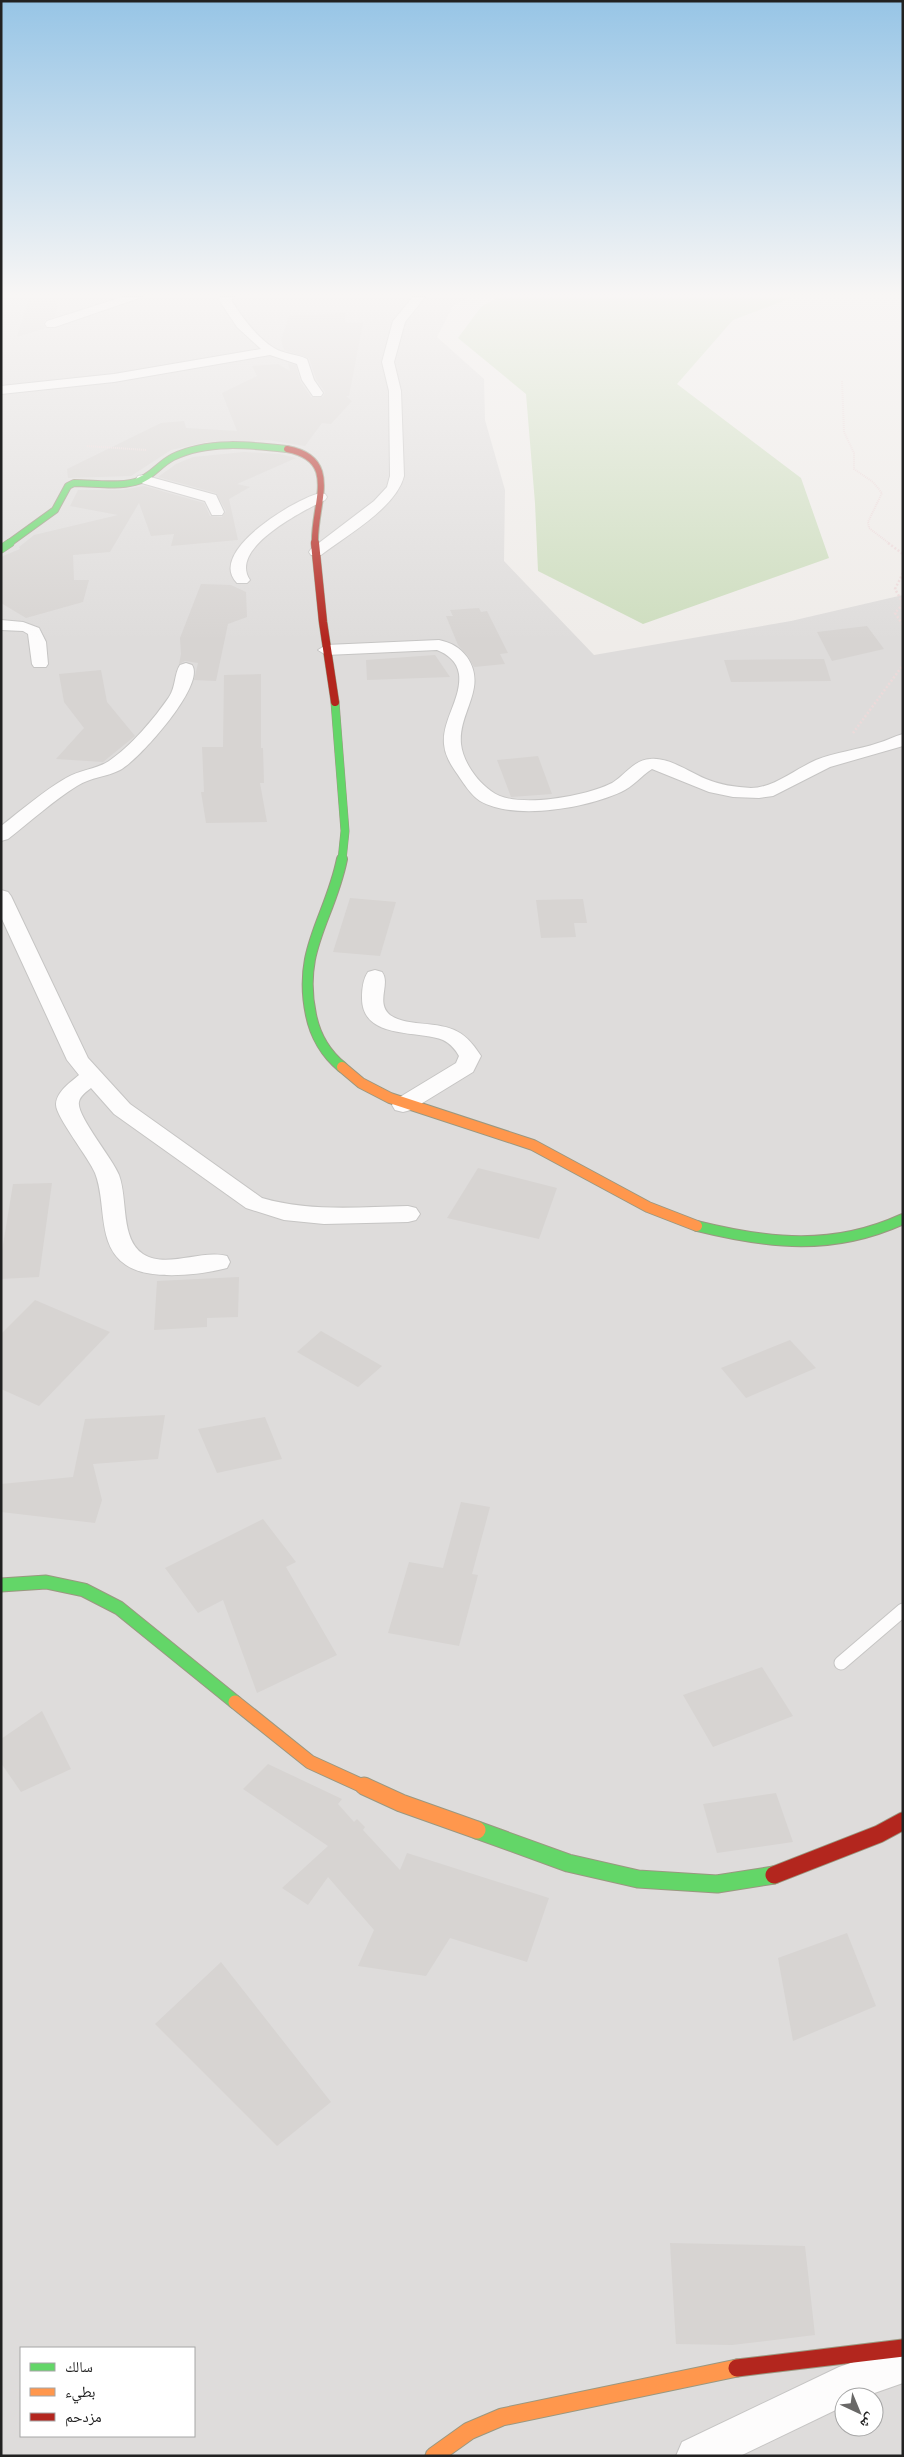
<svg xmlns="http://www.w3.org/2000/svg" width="904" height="2457" font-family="'Nunito Sans','Noto Naskh Arabic',sans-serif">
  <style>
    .residential { fill: #dedcdb; fill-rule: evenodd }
    .forest { fill: #cdddbe }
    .building { fill: #d7d4d2 }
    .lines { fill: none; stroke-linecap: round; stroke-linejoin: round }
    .lane-casing { stroke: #c6c5c4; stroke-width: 15 }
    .street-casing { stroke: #c6c5c4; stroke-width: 2 }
    .fast-far4-casing { stroke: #9a9880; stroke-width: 8 }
    .fast-far3-casing { stroke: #9a9880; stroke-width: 9 }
    .fast-far2-casing { stroke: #9a9880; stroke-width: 12 }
    .fast-far1-casing { stroke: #9a9880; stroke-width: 15 }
    .fast-casing { stroke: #9a9880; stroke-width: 19 }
    .slow-far2-casing { stroke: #9a9880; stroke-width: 12 }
    .slow-far1-casing { stroke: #9a9880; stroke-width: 15 }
    .slow-casing { stroke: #9a9880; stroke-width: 19 }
    .jam-far2-casing { stroke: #9a9880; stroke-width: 8 }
    .jam-far1-casing { stroke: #9a9880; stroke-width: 9 }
    .jam-casing { stroke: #9a9880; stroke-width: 19 }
    .path-far1 { stroke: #ecdada; stroke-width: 2; stroke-dasharray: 1 1; stroke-linecap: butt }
    .path { stroke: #ecdada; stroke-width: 2.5; stroke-dasharray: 2 2; stroke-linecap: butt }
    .lane { stroke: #fdfcfc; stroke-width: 13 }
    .street { fill: #fdfcfc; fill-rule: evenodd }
    .fast-far4 { stroke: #63d668; stroke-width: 6 }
    .fast-far3 { stroke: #63d668; stroke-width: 8 }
    .fast-far2 { stroke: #63d668; stroke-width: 10 }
    .fast-far1 { stroke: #63d668; stroke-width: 13 }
    .fast { stroke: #63d668; stroke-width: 17 }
    .slow-far2 { stroke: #ff974d; stroke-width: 10 }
    .slow-far1 { stroke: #ff974d; stroke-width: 13 }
    .slow { stroke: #ff974d; stroke-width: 17 }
    .jam-far2 { stroke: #b3261e; stroke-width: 6 }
    .jam-far1 { stroke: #b3261e; stroke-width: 8 }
    .jam { stroke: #b3261e; stroke-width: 17 }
  </style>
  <rect width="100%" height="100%" fill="#efece9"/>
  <!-- residential -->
  <path class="residential" d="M1,297h468l-16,9 -16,31 47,42 1,41 20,70 -1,71 90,94 197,-34 112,-26v1861h-902zM21,2348h173v88h-173zM844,2397h30v30h-30z"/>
  <!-- forest -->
  <path class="forest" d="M498,297h296l-61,23 -56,64 124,94 28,80 -186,66 -105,-53 -3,-68 -9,-109 -68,-56 23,-31z"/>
  <!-- building -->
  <g class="building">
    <path d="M29,297h30l-4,20 -10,3 -2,5 3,3 -29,9z"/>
    <path d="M345,313v10h18l-14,73h-3l6,5 -21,23 -9,-1 -17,23 -37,-6 -61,2 -36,8 -40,26 -63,2 -1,-9 94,-46 23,-2 2,7 51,3 -15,-38 35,-17 -5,-10 26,-2 12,7 -2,-8 8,2 4,16 11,16h12l2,-5 -9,-13 -7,-21 -25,-8 -3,-10 8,-24z"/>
    <path d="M244,452l36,2 16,4 -59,26 13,3 -21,12 9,41 -67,6 3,-12 -23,2 -12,-33 -29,49 -37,3 1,25h15l-6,22 -57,16 -25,-15v-45l2,-2 17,-7 -1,-2 15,-12 84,-20 -48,-9 8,-16h44l22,-4 60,17 6,13 12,1 4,-6 -10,-18 -58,-16 18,-13 17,-7z"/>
    <path d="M201,584l30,1 15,7 1,25 -19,7 -12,57 -22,-1 4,-17 -13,-2 -6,3 2,-10 -1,-16z"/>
    <path d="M479,608l2,4 6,-1 21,42 -8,1 5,10 -31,3 -6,-11 -10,-11 -12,-29h7l-3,-6z"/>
    <path d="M867,626l17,23 -52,12 -15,-29z"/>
    <path d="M435,655l15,22 -83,3 -1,-20z"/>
    <path d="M824,659l7,22 -100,1 -7,-22z"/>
    <path d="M101,670l6,32 28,34 -32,26 -47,-3 28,-31 -20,-26 -5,-28z"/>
    <path d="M261,674v74h2l1,35h-4l7,39 -61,1 -5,-31h3l-2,-45h21l1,-72z"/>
    <path d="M538,756l14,38 -41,3 -14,-37z"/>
    <path d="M350,898l46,4 -16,54 -47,-4z"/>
    <path d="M583,899l4,24h-13l2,14 -35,1 -5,-38z"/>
    <path d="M478,1168l79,20 -18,51 -92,-21z"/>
    <path d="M52,1183l-13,94 -38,2v-22l12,-73z"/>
    <path d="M239,1277l-1,40 -31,1v9l-53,3 3,-49z"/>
    <path d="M35,1300l75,32 -71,74 -38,-17v-55z"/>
    <path d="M321,1331l61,35 -24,21 -61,-35z"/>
    <path d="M790,1340l26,28 -70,30 -25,-30z"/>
    <path d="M165,1415l-7,44 -65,5 9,36 -7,23 -94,-11v-28l72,-7 12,-58z"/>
    <path d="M265,1417l17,42 -65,14 -19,-44z"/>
    <path d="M461,1502l29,5 -18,67 6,1 -19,71 -71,-13 21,-71 34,6z"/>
    <path d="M263,1519l33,43 -10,5 51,88 -80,38 -34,-93 -25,13 -33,-45z"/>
    <path d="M762,1667l31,49 -80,31 -30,-52z"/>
    <path d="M42,1711l29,58 -50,23 -20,-29v-24z"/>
    <path d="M268,1764l74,35 -4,5 16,18 3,-3 8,8 -2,3 37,40 7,-17 142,45 -22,64 -77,-24 -24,38 -68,-10 16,-36 -46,-53 -20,28 -26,-17 46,-42 -85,-57z"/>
    <path d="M776,1793l17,49 -76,11 -14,-49z"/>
    <path d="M847,1933l29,73 -83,35 -15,-83z"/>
    <path d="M221,1962l110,140 -54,44 -122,-122z"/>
    <path d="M670,2243l135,3 10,89 -83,10 -56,-1z"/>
  </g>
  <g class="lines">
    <defs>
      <path id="lane" d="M841,1663l62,-53"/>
      <g id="street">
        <path d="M123,297h19l-87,30h-8l-2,-3 2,-3z"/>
        <path d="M221,297h13l-3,3c11,17 25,37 43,48 9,6 23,6 33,11l7,21 9,13 -2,3h-8l-11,-16 -5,-16 -27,-9 -156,27 -113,12v-8l113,-12 147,-25 -24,-22 -18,-27z"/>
        <path d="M413,297h12l-20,25 -11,40 7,29 3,85c-8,32 -57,59 -83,79h-10l-2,-3 2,-3 63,-48 13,-14 3,-11 -1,-85 -7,-29 11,-41z"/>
        <path d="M143,475l73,20 8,17 -2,3h-10l-7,-14 -67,-19 -2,-3 2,-3z"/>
        <path d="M320,493l5,1 2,3 -2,3c-22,11 -97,48 -75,80l-3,3h-10c-31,-31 58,-84 83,-90z"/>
        <path d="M1,620l22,2 16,6 7,14 2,22 -2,3h-12l-2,-3 -4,-30 -5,-3 -22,-1z"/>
        <path d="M439,640c13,3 20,7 28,17 21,31 -9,55 -6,87 2,18 16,37 30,47 23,19 96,5 121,-8 13,-8 22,-23 38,-24 19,-2 39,13 56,20 14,6 29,8 45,9 23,0 44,-19 65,-28 19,-8 42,-10 62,-17 9,-2 16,-7 25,-9v12l-73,21 -57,29 -14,2 -26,-1 -24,-5 -57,-23c-11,7 -19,18 -31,23 -35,16 -106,29 -141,9 -9,-6 -16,-17 -22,-26 -7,-10 -13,-19 -14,-31 -2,-24 18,-46 15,-70 -2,-13 -12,-20 -22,-24l-111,5 -8,-5 8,-5z"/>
        <path d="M186,663l6,2c14,20 -53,95 -72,105 -13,7 -29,7 -43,16 -24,15 -46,35 -69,53l-7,2v-15c21,-16 42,-35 65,-48 13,-8 31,-9 43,-17 22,-15 45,-42 60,-64 7,-10 5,-23 11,-32z"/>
        <path d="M1,890l7,2 3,4 77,162 42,46 132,94c48,14 97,9 146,8l8,2 4,6 -4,6 -8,2 -84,2 -40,-4 -38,-12 -132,-94 -23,-26c-5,4 -11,8 -12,14 -3,13 34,57 40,73 9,24 1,64 24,79 24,15 58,-5 84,2l3,6 -3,6c-26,7 -78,13 -101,-3 -30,-20 -19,-62 -31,-92 -6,-15 -40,-57 -39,-69 1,-13 15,-22 23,-29l-12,-15 -66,-143z"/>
        <path d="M375,970l7,2c9,12 -7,30 8,43 7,5 17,7 26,8 32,3 47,4 65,33l-8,16 -62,38 -8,2 -8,-2 -3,-5 3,-5 61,-37 3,-7c-4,-7 -8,-12 -16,-16 -25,-10 -81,0 -81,-42 0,-9 1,-19 6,-26z"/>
        <path d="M903,2345v38l-40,14h-19v9l-104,50h-64l6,-14 157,-75z"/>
      </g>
      <path id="fast-far4" d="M8,544l47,-34 13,-24 6,-3c20,0 42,4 61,-1 16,-4 24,-18 38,-25 34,-17 78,-12 114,-8"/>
      <g id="fast-far3">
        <path d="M1,549l9,-6"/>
        <path d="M335,702l10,129 -3,29"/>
      </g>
      <g id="fast-far2">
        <path d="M342,1067c-16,-13 -27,-32 -31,-52 -14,-66 19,-96 31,-156"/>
        <path d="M697,1226c73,18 136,25 206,-7"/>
      </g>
      <path id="fast-far1" d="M1,1585l45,-3 38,8 35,18 116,94"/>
      <path id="fast" d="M477,1830l91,33 70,16 79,5 57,-9"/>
      <path id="slow-far2" d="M342,1067l19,16 29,15 143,47 115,62 49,19"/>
      <path id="slow-far1" d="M235,1702l75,60 57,26"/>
      <g id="slow">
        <path d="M364,1786l37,17 76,27"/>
        <path d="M434,2456l35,-25 33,-14 235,-49"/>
      </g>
      <path id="jam-far2" d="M287,449c55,10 26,56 28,95"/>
      <path id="jam-far1" d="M315,543l8,79 12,80"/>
      <g id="jam">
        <path d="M774,1875l105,-41 24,-13"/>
        <path d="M737,2368l166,-20"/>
      </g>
    </defs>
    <!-- lane casing -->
    <use href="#lane" class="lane-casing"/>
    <!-- street casing -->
    <use href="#street" class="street-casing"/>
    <!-- fast-far4 casing -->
    <use href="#fast-far4" class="fast-far4-casing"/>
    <!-- fast-far3 casing -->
    <use href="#fast-far3" class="fast-far3-casing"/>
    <!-- fast-far2 casing -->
    <use href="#fast-far2" class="fast-far2-casing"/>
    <!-- fast-far1 casing -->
    <use href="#fast-far1" class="fast-far1-casing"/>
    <!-- fast casing -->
    <use href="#fast" class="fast-casing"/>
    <!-- slow-far2 casing -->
    <use href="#slow-far2" class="slow-far2-casing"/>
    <!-- slow-far1 casing -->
    <use href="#slow-far1" class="slow-far1-casing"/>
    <!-- slow casing -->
    <use href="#slow" class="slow-casing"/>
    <!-- jam-far2 casing -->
    <use href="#jam-far2" class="jam-far2-casing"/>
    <!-- jam-far1 casing -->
    <use href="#jam-far1" class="jam-far1-casing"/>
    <!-- jam casing -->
    <use href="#jam" class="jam-casing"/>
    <!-- path-far1 -->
    <g class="path-far1">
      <path d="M842,381l2,51 10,21v16l19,13 9,11 -14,29 1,6 21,16"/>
      <path d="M87,446l59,4"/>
    </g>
    <!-- path -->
    <g class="path">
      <path d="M888,543l15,11"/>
      <path d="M903,573l-8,16 8,14"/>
      <path d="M903,604l-8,9 8,12"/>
      <path d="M853,733l50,-68"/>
    </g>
    <!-- lane -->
    <use href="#lane" class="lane"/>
    <!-- street -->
    <use href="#street" class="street"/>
    <!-- fast-far4 -->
    <use href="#fast-far4" class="fast-far4"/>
    <!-- fast-far3 -->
    <use href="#fast-far3" class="fast-far3"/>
    <!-- fast-far2 -->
    <use href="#fast-far2" class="fast-far2"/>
    <!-- fast-far1 -->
    <use href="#fast-far1" class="fast-far1"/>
    <!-- fast -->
    <use href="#fast" class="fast"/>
    <!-- slow-far2 -->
    <use href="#slow-far2" class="slow-far2"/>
    <!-- slow-far1 -->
    <use href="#slow-far1" class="slow-far1"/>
    <!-- slow -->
    <use href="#slow" class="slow"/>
    <!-- jam-far2 -->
    <use href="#jam-far2" class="jam-far2"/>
    <!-- jam-far1 -->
    <use href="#jam-far1" class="jam-far1"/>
    <!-- jam -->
    <use href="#jam" class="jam"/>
  </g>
  <!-- sky -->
  <linearGradient id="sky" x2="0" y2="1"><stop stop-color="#97c5e6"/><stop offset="0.46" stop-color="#f8f6f5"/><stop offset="1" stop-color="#f8f6f5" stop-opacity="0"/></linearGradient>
  <rect width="904" height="641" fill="url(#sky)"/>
  <!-- border -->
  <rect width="904" height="2457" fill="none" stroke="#212121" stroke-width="5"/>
  <!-- legend -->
  <rect x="20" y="2347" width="175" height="90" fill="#ffffff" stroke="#a6a6a6"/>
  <rect x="30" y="2363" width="25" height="8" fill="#63d668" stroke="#a6a6a6"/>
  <text x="65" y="2372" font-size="15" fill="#212121">سالك</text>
  <rect x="30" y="2388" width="25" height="8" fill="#ff974d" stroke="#a6a6a6"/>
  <text x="65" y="2397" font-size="15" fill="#212121">بطيء</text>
  <rect x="30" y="2413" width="25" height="8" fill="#b3261e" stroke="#a6a6a6"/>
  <text x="65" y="2422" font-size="15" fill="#212121">مزدحم</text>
  <!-- north arrow -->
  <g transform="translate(859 2412) rotate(136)"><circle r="24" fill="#ffffff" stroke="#a6a6a6"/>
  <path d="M0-4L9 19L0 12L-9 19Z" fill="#696867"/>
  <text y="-8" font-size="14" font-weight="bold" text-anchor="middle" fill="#212121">ش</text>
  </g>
</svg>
